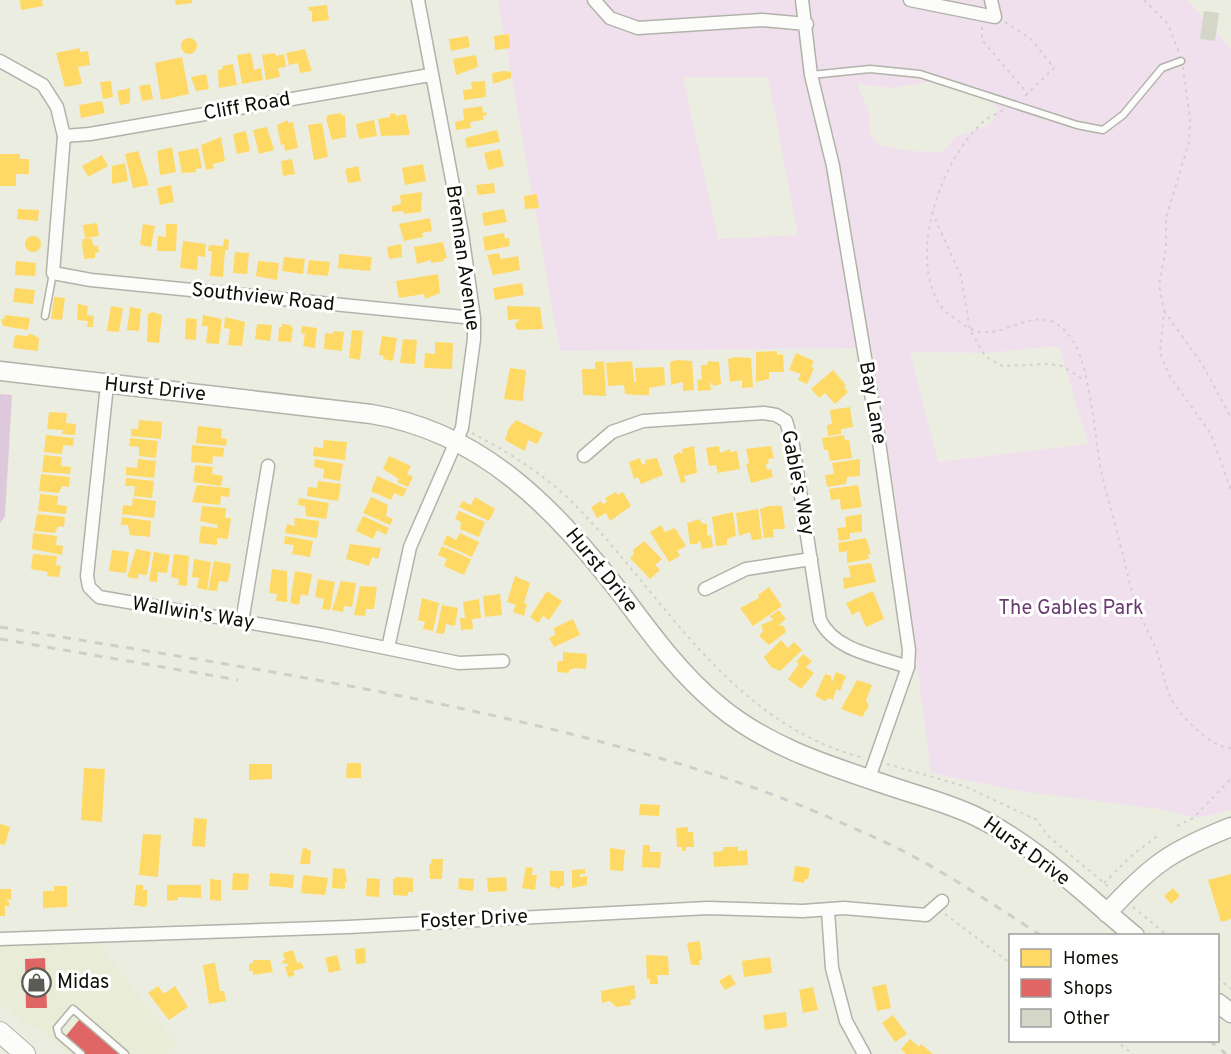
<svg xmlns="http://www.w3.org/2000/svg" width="1231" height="1054" font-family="Overpass,sans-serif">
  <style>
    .built { fill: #e9ecd6 }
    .green { fill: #f0e0ee; fill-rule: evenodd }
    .forest { fill: #ddc9db }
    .homes { fill: #ffd966 }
    .shops { fill: #e06666 }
    .building { fill: #d4d6c7 }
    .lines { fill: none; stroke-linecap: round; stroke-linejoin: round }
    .lane-casing { stroke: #b1b2a9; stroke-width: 9 }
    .street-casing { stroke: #b1b2a9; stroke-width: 15 }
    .secondary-casing { stroke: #b1b2a9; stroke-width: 21 }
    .primary-casing { stroke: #b1b2a9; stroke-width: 22 }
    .path { stroke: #d1d1cd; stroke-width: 2; stroke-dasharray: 3 4.5; stroke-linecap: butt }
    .lane { stroke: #fcfcfa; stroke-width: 6 }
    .street { stroke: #fcfcfa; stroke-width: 12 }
    .secondary { stroke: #fcfcfa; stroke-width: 18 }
    .primary { stroke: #fcfcfa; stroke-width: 20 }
    .rail { stroke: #cececb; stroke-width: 3; stroke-dasharray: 8 8; stroke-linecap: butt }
    .labels { text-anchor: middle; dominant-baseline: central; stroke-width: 6; stroke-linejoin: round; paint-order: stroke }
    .street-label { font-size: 20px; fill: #0d0e07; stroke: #fff }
    .park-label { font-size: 20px; fill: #683a70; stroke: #fff }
    .poi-label { font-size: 20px; fill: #0d0e07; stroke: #fff; text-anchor: start }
  </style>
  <rect width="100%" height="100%" fill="#ecede1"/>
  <!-- built -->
  <path class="built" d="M101,942l9,17 66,85 -12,10h-95l-24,-21 -21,-10 -24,-21v-57z"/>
  <!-- green -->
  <path class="green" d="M498,0h689l44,49v761l-33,8 -39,-9 -140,-18 -88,-18 -37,-285 -22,-140 -312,3zM683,77h85l30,158 -80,4zM937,80l41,7 20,22 -7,15 -35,13 -14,15 -31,-1 -32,-6 -9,-11 -1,-22 -12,-28 37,4zM1059,346l29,98 -150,18 -28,-110 75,1z"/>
  <!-- forest -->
  <path class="forest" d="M0,394l12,1 -7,121 -5,7z"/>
  <!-- homes -->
  <g class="homes">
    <path d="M20,0h22l1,6 -22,4z"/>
    <path d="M175,0h17v3l-16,2z"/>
    <path d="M327,5l2,15 -17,2v-11h-3l-1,-4z"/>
    <path d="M509,34l1,14 -15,2 -1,-14z"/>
    <path d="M468,36l2,11 -19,4 -2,-12z"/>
    <circle cx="189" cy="46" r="8"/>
    <path d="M80,48v4l8,-1 2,14 -12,2 4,17 -17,3 -9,-34z"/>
    <path d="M305,49l7,22 -12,2 -2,-10 -9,2 -3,-12z"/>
    <path d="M251,53l3,17 7,-2 2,12 -21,4 -5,-29z"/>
    <path d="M275,53l1,3 8,-2 2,13 -8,1 2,9 -14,3 -4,-25z"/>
    <path d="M476,55l2,12 -22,8 -3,-16z"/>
    <path d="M182,57l7,37 -28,6 -6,-37z"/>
    <path d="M233,64l4,21 -18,3 -1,-18 5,-1 -1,-3z"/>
    <path d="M504,71l7,1v6l-18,6 -1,-11z"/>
    <path d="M206,74l3,15 -13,2 -5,-14z"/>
    <path d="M111,81l2,16 -10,2 -3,-17z"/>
    <path d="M485,81l1,16 -22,3 -1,-10 9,-1 -1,-7z"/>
    <path d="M150,84l3,15 -11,2 -3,-15z"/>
    <path d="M130,88v15l-10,2 -3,-14z"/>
    <path d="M102,101l3,12 -24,5 -2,-13z"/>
    <path d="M482,106l1,7 3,-1 1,3 -4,1 1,4 -14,2 1,6 -15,2 -1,-8 9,-2 -1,-11z"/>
    <path d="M341,113v3l4,-1 1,22 -14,3 -6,-21 2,-4z"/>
    <path d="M395,113l1,3 10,-2 4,21 -29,1 -3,-17 12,-2v-3z"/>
    <path d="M288,120v3l5,-1 5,26 -13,3 -1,-7 -3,1 -4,-20z"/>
    <path d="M374,120l3,16 -18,3 -3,-15z"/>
    <path d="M322,123l6,34 -14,3 -6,-35z"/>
    <path d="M267,127l7,23 -15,4 -6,-24z"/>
    <path d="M497,130l3,12 -33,6 -2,-9 3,-2z"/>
    <path d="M246,131l4,20 -13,3 -4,-20z"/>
    <path d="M221,137l4,24 -12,3 1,4 -8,2 -5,-25z"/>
    <path d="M172,147l4,25 -16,3 -3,-24z"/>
    <path d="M198,148l4,20 -6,1v3l-14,1 -4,-21z"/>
    <path d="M500,149l4,17 -16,4 -4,-17z"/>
    <path d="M138,151l11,34 -16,3 -8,-34z"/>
    <path d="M0,154h20v5h9v15h-13v12h-16z"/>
    <path d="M102,155l6,11 -20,11 -6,-11z"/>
    <path d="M292,159l3,15 -12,2 -2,-15z"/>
    <path d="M125,163l3,18 -16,3v-18z"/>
    <path d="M423,164l3,17 -21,4 -3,-17z"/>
    <path d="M358,166l3,15 -13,2 -3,-14z"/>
    <path d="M494,183l1,10 -17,2 -2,-10z"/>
    <path d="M171,185l3,17 -14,3 -3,-17z"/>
    <path d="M422,192l-1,20 -17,2 -1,-3 -11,1v-6l9,-2 -1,-9z"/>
    <path d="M537,194l2,14 -14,1 -1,-13z"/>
    <path d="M18,209l21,1 -1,11 -21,-2z"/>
    <path d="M504,209l3,13 -23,4 -2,-13z"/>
    <path d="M430,218l2,13 -10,2 1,4 -19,4 -5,-17z"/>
    <path d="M97,223l2,13 -14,2 -2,-13z"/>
    <path d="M143,224l12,2 -4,21 -11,-2z"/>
    <path d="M166,224h11l-1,27h-19l1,-15 8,1z"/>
    <path d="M504,233l1,6 4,-1 1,8 -25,5 -2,-14z"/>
    <circle cx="33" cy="244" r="8"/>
    <path d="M91,238l3,8h4l1,6 -4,1v5l-11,1 -2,-15 1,-5z"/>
    <path d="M224,239l5,1 -1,10h-3l-2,27 -13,-1 2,-25h-4l1,-6 14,1z"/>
    <path d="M183,241l23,3 -1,13 -7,-1 -1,14 -17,-2z"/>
    <path d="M443,242l4,16 -4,1 1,2 -13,2v-3l-14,4 -3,-17z"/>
    <path d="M401,244l1,13 -13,2 -2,-12z"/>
    <path d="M235,252l14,1 -2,21 -14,-1z"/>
    <path d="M499,253l2,6 17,-3 2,14 -27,5 -6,-20z"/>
    <path d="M339,254l33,3 -2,14 -32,-3z"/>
    <path d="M284,257l21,2 -2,15 -21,-3z"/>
    <path d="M309,260l21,2 -2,14 -21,-2z"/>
    <path d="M16,261l20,2 -1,13 -20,-1z"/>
    <path d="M258,261l21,2 -2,17 -21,-4z"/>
    <path d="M438,274l2,19 -15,6 -1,-5 -25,4 -3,-17z"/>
    <path d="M522,283l2,12 -29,5 -2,-12z"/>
    <path d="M15,288l20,2 -2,14 -20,-2z"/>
    <path d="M54,297l11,1 -3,22 -11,-1z"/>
    <path d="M78,304l10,2 -1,9 7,1 -1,11h-6l1,-6 -11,-1z"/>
    <path d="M111,306l12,2 -4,24 -12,-1z"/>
    <path d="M507,306l33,1 3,22 -26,1 -2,-6 5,-5 -12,1z"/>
    <path d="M130,307l11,2 -2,22 -12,-1z"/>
    <path d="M153,312l9,3 -3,28 -12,-1 1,-28z"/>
    <path d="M5,315l25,3 -2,12 -25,-4 -2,-7h3z"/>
    <path d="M203,315l19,4 -3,25 -13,-1 2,-17h-6z"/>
    <path d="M225,317l20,5 -3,24 -14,-1 2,-16 -6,-1z"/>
    <path d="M186,318l11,1 -1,21 -11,-1z"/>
    <path d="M257,324l15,1 -2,16 -15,-2z"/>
    <path d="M282,324l8,1 3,3 -2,14 -13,-1 1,-14h3z"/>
    <path d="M302,326l15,2 -2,20 -12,-2 2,-12 -4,-1z"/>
    <path d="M352,330l11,1 -3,29 -11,-2z"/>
    <path d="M333,331l11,1 -2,19 -18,-2 1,-16 8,1z"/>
    <path d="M29,333l10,5 -1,13 -25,-3 2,-13 13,1z"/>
    <path d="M382,336l15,2 -4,23 -10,-2 1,-3 -5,-1z"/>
    <path d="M403,339l14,1 -2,24 -15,-1z"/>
    <path d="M435,342l18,1 -1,26 -28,-1 1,-15 10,1z"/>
    <path d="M777,351v4l6,-1 1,18h-15v7l-13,3v-30z"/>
    <path d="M796,353l18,8 -3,6 3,1 -7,16 -9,-4 3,-6 -12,-4z"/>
    <path d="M735,357l16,1 2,29 -11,1v-8l-12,2 -2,-23z"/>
    <path d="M677,360l15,1 2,29 -11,1v-9l-12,3 -1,-23z"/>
    <path d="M604,361l2,35 -23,-1 -1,-26h13v-7z"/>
    <path d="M632,361l2,21h2l-1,-14 29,-1 1,18 -16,3v7h-12l-12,-1 -1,-9 -16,1 -2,-23z"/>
    <path d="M708,361l11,1 2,22 -7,2 -4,-4 1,8 -13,1 -1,-11 5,-1 -1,-14h6z"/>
    <path d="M510,368l16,2 -3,31 -19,-2z"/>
    <path d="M833,370l13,15 -2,2 4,5 -13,12 -10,-11 -6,5 -8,-9z"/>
    <path d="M850,407l3,20 -12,2v5l-13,2 -1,-11 5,-1 -2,-14z"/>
    <path d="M49,412l18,1 -1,10 10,1 -1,11 -13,-1 1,-4 -16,-1z"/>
    <path d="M139,420l23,2 -1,17 -30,-3v-7h7z"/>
    <path d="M516,420l27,13 -6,11 -9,-4 -3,11 -20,-11 4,-12z"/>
    <path d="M198,426l24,3 -1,9 6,1 -1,7 -30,-3z"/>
    <path d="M46,435l28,3 -1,8 -10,-1 -1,9 -18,-2z"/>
    <path d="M844,435l1,5h4l3,18 -22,3 -2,-11h-4l-2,-12z"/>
    <path d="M130,438l28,3 -2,17 -17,-2v-9l-10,-1z"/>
    <path d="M324,440l23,2 -2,18 -32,-4 1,-9 9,1z"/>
    <path d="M192,445l32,3 -1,9 -10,-1 -1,8 -21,-2z"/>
    <path d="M694,446l3,27 -13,3 2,6 -5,1 -8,-27 6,-4 4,2 -1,-5z"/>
    <path d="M719,446l1,7 10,-4v3l7,-1 3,18 -22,4 -2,-8 -7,1 -3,-18z"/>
    <path d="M771,446l3,12 -6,1 1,4 -3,1 1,6 4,-1 2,8 -22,6 -5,-19 3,-1 -3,-14z"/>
    <path d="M44,455l18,2 -1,9 10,1 -1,7 -28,-2z"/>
    <path d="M389,456l22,10 -4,8 6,3 -5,10 -11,-5 2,-3 -16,-10z"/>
    <path d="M640,458l2,7 4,-2 -1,-3 12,-2 6,17 -22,9 -3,-7 -4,2 -5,-17z"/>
    <path d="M138,459l18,2 -2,17 -28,-3v-8l11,1z"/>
    <path d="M315,459l28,5 -3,17 -17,-3 1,-9 -10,-2z"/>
    <path d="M860,459v17l-13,1 -1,7 -19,3 -2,-12 9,-1 -2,-11z"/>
    <path d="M195,465l18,2 -1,7 11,2 -2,10 -28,-4z"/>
    <path d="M41,474l29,3 -1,10 -7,-1 -3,7 -20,-2z"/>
    <path d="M377,476l30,13 -4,8 -9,-4 -3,7 -20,-9z"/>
    <path d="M126,478l28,3 -2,17 -18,-2 1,-10h-10z"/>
    <path d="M318,481l23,3 -3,17 -31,-5 1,-9 9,1z"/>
    <path d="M197,485l33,3 -1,9 -8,-1 -1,9 -28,-3z"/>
    <path d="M858,485l4,22 -21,3 -1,-11 -9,1 -2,-11z"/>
    <path d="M616,492l2,3 5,-3 8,14 -21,15 -4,-8 -9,5 -6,-11 10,-6 2,3 4,-2 -2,-4z"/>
    <path d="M40,494l18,2 -1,9 10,1 -1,8 -28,-3z"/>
    <path d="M371,497l17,8 -2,11 7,3 -3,6 -27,-12z"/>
    <path d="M475,497l20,12 -6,12 -30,-14 4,-6 8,4z"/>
    <path d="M133,498l23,3 -2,17 -32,-4 1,-9 9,1z"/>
    <path d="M299,498l30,5 -3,16 -20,-3 -1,-10 -7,-1z"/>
    <path d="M202,506l24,2 -1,10h6l-3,21 -11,-1v7l-18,-2 2,-17 16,2 1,-3 -18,-4z"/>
    <path d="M769,506h13l3,23h-12l1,8 -10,1 -4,-29z"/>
    <path d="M758,509l4,30 -10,1 -2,-8 -11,4 -3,-23z"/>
    <path d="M459,511l26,11 -6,15 -19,-8 1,-7 -6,-3z"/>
    <path d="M733,512l3,24 -9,3v6l-11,1 -4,-29z"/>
    <path d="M37,514l28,3 -1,10 -6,-1 -3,7 -21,-2z"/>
    <path d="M862,514v18l-12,1v6l-11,2 -2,-13 9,-1 -1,-10z"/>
    <path d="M363,516l26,12 -3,7 -9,-5 -4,9 -17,-8z"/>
    <path d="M122,517l29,4 -1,16 -20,-2 -2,-10h-7z"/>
    <path d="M297,518l22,3 -2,17 -32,-5 2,-9 8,2 -1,-7z"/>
    <path d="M700,519l1,4 6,1v12l4,-1 2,12 -11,2 -2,-9 -3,4h-7l-3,-21z"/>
    <path d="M661,525l4,7 10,-4 11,18 -9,5 3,5 -11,6 -19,-30z"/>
    <path d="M33,533l24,3 -1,9 7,1 -1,9 -30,-6z"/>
    <path d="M460,533l19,9 -7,15 -29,-13 4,-9 9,5z"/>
    <path d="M285,536l28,5 -3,16 -18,-3 2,-9 -10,-1z"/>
    <path d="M866,538l5,16h-3l1,5 -22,4v-12l-8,2 -1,-10z"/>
    <path d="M644,541l18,18 -7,6 5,5 -10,9 -20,-21 4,-4 -1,-4z"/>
    <path d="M350,544l31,4 -3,11 -6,-2 -3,9 -23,-7z"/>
    <path d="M442,546l29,13 -7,16 -20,-9 3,-7 -9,-4z"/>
    <path d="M136,549l15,3 -4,23 -9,-1v5l-11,-2z"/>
    <path d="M112,550l17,2 -3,21 -17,-2z"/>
    <path d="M154,552l16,3 -3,18 -9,-1 -1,10 -8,-1z"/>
    <path d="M33,554l24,2 -1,9 5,1 -2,11 -12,-1 1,-4 -17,-3z"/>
    <path d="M174,554l15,2 -2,30 -9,-1 1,-6 -8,-2z"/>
    <path d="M194,559l17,3 -4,28 -10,-2 2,-10 -7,-1z"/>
    <path d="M214,561l17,3 -3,18 -9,-1 -2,10 -9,-1z"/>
    <path d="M871,563l5,19 -32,7 -1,-11 8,-1 -3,-11z"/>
    <path d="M272,569l15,2v31l-11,-1 1,-7 -8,-1z"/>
    <path d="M295,571l17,3 -4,22 -7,-2 -2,11 -9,-2z"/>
    <path d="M515,576l15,7 -6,20 3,1 -3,12 -11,-4 3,-7 -9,-3z"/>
    <path d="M318,579l17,3 -5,28 -8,-1 2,-10 -9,-2z"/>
    <path d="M341,581l15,2 -4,24 -8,-1 -1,6 -11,-2z"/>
    <path d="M360,586l17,1 -3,22h-8l-1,7 -11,-1z"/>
    <path d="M769,587l13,19 -29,20 -13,-18 19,-10 -1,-3z"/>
    <path d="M547,591l15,10 -13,19 -6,-4 -5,7 -8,-6z"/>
    <path d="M873,591l11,28 -18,8 -7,-16 -7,4 -6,-12z"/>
    <path d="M500,594l2,21 -17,2 -2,-21z"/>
    <path d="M422,598l17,5 -6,28 -10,-2 2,-7 -7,-2z"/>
    <path d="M479,599l2,19 -9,1 1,10 -12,1 -1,-12h5l-2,-16z"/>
    <path d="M442,605l16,3 -3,18 -9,-2 -2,10 -8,-1z"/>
    <path d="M779,610l7,9 -8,6 6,1 2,6 -17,13 -10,-9 4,-5 -2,-6 12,-5 -3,-4z"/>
    <path d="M573,619l7,16 -26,12 -5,-9 6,-3 -1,-7z"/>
    <path d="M781,640l7,8 6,-6 8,8 -22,21 -9,-4 -7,-10z"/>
    <path d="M563,652l24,2 -1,15 -11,-1 -6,2v3l-12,-1 1,-11h5z"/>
    <path d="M803,654l9,7 -6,6 8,6 -13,16 -13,-10 11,-15 -3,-2z"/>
    <path d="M836,672l10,4 -6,15 -4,-2 -3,11 -4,-2 -4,3 -10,-5 10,-22 6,2 1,6z"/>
    <path d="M857,680l15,5 -6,16 3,5 -7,11 -21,-8z"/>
    <path d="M347,763h14v15h-15z"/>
    <path d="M249,764h23v15l-23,1z"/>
    <path d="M84,768l21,1 -3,53 -21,-2z"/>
    <path d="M640,804l20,1 -1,11 -20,-1z"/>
    <path d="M194,818l13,1 -2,28 -13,-1z"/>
    <path d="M0,824l10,3 -5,18 -5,-1z"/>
    <path d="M688,827v5h5l1,15h-8v4h-4v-4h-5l-1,-19z"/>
    <path d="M143,834l18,1 -3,42 -19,-2z"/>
    <path d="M643,845h7v7h11l-1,16 -18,-1z"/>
    <path d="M303,847l8,4 -1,13h-10z"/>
    <path d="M723,847h15v4l9,-1 1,15 -34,2 -1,-15 10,-1z"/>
    <path d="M610,848l15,2 -2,21 -13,-1z"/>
    <path d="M432,859h11l-1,20h-12l-1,-15h2z"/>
    <path d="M795,866l15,2 -2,11h-3l-1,4 -11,-2z"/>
    <path d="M526,867l7,1 -1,7h5l-2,15 -13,-2z"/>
    <path d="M333,868l12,1 2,13h-2v7l-13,-1z"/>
    <path d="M585,869v5h-5v3l7,-1v9l-15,3v-18z"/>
    <path d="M550,871h14v15h-4v3l-10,-3z"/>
    <path d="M233,873l16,1 -1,16h-16z"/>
    <path d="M270,873l24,2 -1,13 -24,-2z"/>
    <path d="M1231,874v45l-10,3 -13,-42z"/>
    <path d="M303,875l25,3 -3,17 -24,-2z"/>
    <path d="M397,877l16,1v14h-5v4l-15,-1v-16z"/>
    <path d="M506,877l1,14 -19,1 -1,-14z"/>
    <path d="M367,878l13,1 -1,18 -13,-1z"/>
    <path d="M459,878l15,1 -1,12 -15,-2z"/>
    <path d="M210,879l11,1v21l-11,-1z"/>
    <path d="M136,885h7v5h4v15l-3,2 -10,-2z"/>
    <path d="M167,885h34v13l-23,-1v3l-11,1z"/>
    <path d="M54,886h13v21l-24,1v-17h11z"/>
    <path d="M1173,888l7,8 -9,8 -7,-8z"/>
    <path d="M0,889h11v11l-5,-1 3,3v4h-4v10h-5z"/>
    <path d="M700,941l2,19h-3l1,5h-9l-4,-22z"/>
    <path d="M365,948l1,15 -10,1 -1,-15z"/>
    <path d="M293,950l4,13 4,-1 3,6 -11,3 2,4 -7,2 -3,-10 3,-1 -1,-3 -4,1 -1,-3 3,-1 -2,-7z"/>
    <path d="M337,955l4,15 -12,3 -4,-15z"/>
    <path d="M646,955l22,1 1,19h-12l1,9h-8v-5h-3z"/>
    <path d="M770,957l2,16 -28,4 -2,-16z"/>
    <path d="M253,960h17l3,12 -20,3v-4h-4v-7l4,-1z"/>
    <path d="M215,963l5,28h4l2,10 -17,3 -6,-39z"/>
    <path d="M730,974l6,10 -11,6 -6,-9z"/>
    <path d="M886,984l5,24 -14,3 -5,-24z"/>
    <path d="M634,985l2,13 -6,2 1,5 -15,2 -6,-6 -8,2 -1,-12z"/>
    <path d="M158,986l6,8 11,-8 13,21 -19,13 -21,-27z"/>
    <path d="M813,987l5,23 -15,3 -4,-23z"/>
    <path d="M786,1012l1,15 -22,3 -2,-15z"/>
    <path d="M893,1015l14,19 -12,8 -13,-19z"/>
    <path d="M910,1039l9,8 2,-3 12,10h-27l-5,-5z"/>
  </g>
  <!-- shops -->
  <g class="shops">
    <path d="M45,958l2,50h-21l-1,-49z"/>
    <path d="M79,1020l41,34h-35l-20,-17z"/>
  </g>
  <!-- building -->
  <path class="building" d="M1204,11l15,2 -4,28 -15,-2z"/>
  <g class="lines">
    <defs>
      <g id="lane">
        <path d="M811,75l59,-6 50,5 157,51 26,5 20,-15 39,-47 19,-7"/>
        <path d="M45,316l8,-43"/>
        <path d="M81,1054l-22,-19 -2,-7 16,-19 52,45"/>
      </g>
      <g id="street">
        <path d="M594,0l16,18 28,10 124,-8 45,4"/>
        <path d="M802,0l9,75 22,91 45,269 31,215 -1,17 -39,111"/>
        <path d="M910,0l85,17 -4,-17"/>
        <path d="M0,61l43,24 14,22 7,29 -11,137 38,7 383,38"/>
        <path d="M64,136l26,-2 340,-59"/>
        <path d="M107,385l-20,191 2,11 10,10 223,38 137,28 44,-2"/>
        <path d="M584,456l28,-24 31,-11 121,-8 12,2 10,6 7,24 27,175c15,31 57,36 88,47"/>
        <path d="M705,589l41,-20 65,-10"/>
        <path d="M242,622l26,-156"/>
        <path d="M388,648l22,-101 52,-119 12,-89v-21l-12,-85 -44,-233"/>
        <path d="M828,911l4,57 14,53 18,33"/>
        <path d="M0,939l348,-12 360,-19 95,3 41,-3 82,7 16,-14"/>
      </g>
      <g id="secondary">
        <path d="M0,371l371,43c112,18 184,95 251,181 29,39 59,80 97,111 49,41 111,60 171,80 29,10 58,17 85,30 59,28 109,78 160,120"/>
        <path d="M1107,913c44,-48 63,-62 124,-86"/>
        <path d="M1218,1003l13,10"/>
      </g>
      <path id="primary" d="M0,1032l25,22"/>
    </defs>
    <!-- lane casing -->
    <use href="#lane" class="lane-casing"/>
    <!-- street casing -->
    <use href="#street" class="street-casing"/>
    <!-- secondary casing -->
    <use href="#secondary" class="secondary-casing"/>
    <!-- primary casing -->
    <use href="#primary" class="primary-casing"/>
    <!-- path -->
    <g class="path">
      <path d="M1144,0l24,24 11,29"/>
      <path d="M1005,22l26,17 23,29 -31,30"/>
      <path d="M982,27v13l46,54"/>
      <path d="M1183,67l7,51 -1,24 -23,76v30l-7,37 5,26 -4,42 10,24 41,57 20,56"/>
      <path d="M1003,110c-7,4 -14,7 -20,12 -41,37 -76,132 -43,183 5,8 16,14 24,20 37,28 75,-37 109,16 16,23 22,94 27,124 5,26 14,53 20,79 8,28 9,46 21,73 6,13 13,25 17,38 4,14 7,30 13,43 8,17 41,51 60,50"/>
      <path d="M932,212l29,64 9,54 15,26 17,10 47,-2 13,2 22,14"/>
      <path d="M1164,311l38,53 29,54"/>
      <path d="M472,433c34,18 67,38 95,64 95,93 158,225 297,261"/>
      <path d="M887,764l77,22 73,34 10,15 63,53"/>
      <path d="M1177,826l16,-8 38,-39"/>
      <path d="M1104,883l27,-27 29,-22"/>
      <path d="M1133,907l35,29"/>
      <path d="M945,914l65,49"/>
      <path d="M1218,978l13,11"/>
      <path d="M1115,1040l18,14"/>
    </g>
    <!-- lane -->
    <use href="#lane" class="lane"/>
    <!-- street -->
    <use href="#street" class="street"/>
    <!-- secondary -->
    <use href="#secondary" class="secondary"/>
    <!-- primary -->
    <use href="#primary" class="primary"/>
    <!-- rail -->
    <g class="rail">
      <path d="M0,627c249,41 503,77 743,157 45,15 90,35 133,54 58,26 113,64 166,98"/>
      <path d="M0,639l238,41"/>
      <path d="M1209,1040l17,14"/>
    </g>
  </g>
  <!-- icons -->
  <defs>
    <symbol id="shop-ring" viewBox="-11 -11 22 22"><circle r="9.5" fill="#fff" stroke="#5b5c53" stroke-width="1.5"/><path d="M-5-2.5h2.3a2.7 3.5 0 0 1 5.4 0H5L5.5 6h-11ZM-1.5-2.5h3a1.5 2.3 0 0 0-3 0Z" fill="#5b5c53"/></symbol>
  </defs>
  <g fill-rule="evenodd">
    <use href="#shop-ring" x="20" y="966" width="33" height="33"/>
  </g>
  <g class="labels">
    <!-- street labels -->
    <g class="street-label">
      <text transform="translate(247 107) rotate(-10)">Cliff Road</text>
      <text transform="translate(462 258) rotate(82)">Brennan Avenue</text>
      <text transform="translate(263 298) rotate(6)">Southview Road</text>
      <text transform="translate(155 390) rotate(6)">Hurst Drive</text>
      <text transform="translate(872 403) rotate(80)">Bay Lane</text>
      <text transform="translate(797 483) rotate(79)">Gable's Way</text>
      <text transform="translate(601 571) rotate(51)">Hurst Drive</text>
      <text transform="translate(193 614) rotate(9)">Wallwin's Way</text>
      <text transform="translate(1026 852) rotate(36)">Hurst Drive</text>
      <text transform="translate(474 920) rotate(-3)">Foster Drive</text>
    </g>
    <!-- park labels -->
    <g class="park-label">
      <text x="1071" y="609">The Gables Park</text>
    </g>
    <!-- poi labels -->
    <g class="poi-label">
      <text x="57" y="983">Midas</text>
    </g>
  </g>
  <!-- legend -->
  <rect x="1009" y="934" width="210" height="108" fill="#ffffff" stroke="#9e9f9c" stroke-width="1.5"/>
  <rect x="1021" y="949" width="30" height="18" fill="#ffd966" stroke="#9e9f9c" stroke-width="1.5"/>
  <text x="1063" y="964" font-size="18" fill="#0d0e07">Homes</text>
  <rect x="1021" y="979" width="30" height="18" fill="#e06666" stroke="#9e9f9c" stroke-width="1.5"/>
  <text x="1063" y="994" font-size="18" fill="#0d0e07">Shops</text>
  <rect x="1021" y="1009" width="30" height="18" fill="#d4d6c7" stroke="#9e9f9c" stroke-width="1.5"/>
  <text x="1063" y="1024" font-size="18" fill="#0d0e07">Other</text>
</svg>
